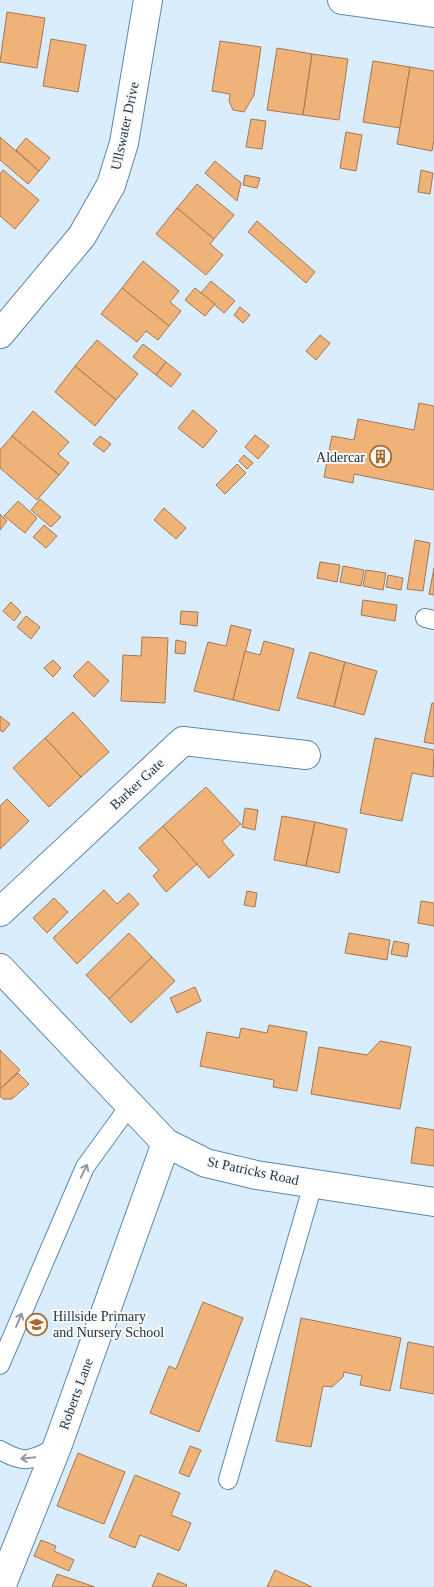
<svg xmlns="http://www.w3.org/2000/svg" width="434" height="1587" font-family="Georgia,serif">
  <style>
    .building { fill: #efb279; stroke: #a27852 }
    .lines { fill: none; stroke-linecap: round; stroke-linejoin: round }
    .service-casing { stroke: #5b88ad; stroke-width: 20 }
    .minor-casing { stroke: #5b88ad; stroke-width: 30 }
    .service { stroke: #fff; stroke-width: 18 }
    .minor { stroke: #fff; stroke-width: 28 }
    .oneway { stroke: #909aa2 }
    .labels { text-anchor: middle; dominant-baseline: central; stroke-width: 4; stroke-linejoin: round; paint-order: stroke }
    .street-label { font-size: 14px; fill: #223545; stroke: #f8f8f8 }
    .poi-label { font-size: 14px; fill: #223545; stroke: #f8f8f8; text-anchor: end }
  </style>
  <rect width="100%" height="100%" fill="#daedfd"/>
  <!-- building -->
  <g class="building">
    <path d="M7,12l38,6 -8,50 -37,-6z"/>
    <path d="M51,39l35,6 -8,47 -35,-6z"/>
    <path d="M220,41l41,6 -7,48 -10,17 -11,-2 -4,-9 1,-7 -18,-3z"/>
    <path d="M277,48l35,6 -9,61 -36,-5z"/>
    <path d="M312,54l36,5 -9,61 -36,-5z"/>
    <path d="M373,61l37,6 -10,61 -37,-6z"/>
    <path d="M410,67l24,4v69l-2,11 -35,-7z"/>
    <path d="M251,119l15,2 -4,28 -16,-2z"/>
    <path d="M346,132l16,3 -6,36 -16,-3z"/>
    <path d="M0,137l39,34 -11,13 -28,-24z"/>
    <path d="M26,138l24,20 -11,13 -23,-21z"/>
    <path d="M215,161l26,22 -4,18 -32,-28z"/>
    <path d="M3,170l36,30 -24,29 -15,-13v-42z"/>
    <path d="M421,170l12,3 -3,21 -12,-2z"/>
    <path d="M245,175l15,3 -3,10 -14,-3z"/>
    <path d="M197,184l37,31 -20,24 -37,-31z"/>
    <path d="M177,208l37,31 -4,5 13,11 -17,20 -50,-41z"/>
    <path d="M257,221l58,51 -9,11 -58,-51z"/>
    <path d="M143,261l36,30 -9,11 11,9 -12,15 -47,-38z"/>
    <path d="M211,281l24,20 -11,12 -23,-20z"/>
    <path d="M122,288l47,38 -11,14 -12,-9 -9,11 -36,-28z"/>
    <path d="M195,288l20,16 -10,12 -20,-16z"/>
    <path d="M240,307l10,8 -7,8 -9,-8z"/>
    <path d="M320,335l10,8 -14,17 -10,-9z"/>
    <path d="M97,340l41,34 -22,26 -41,-34z"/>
    <path d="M143,344l23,18 -10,13 -23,-18z"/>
    <path d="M166,362l15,12 -10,13 -15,-12z"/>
    <path d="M75,366l41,34 -21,26 -40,-34z"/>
    <path d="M419,403l15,3v84l-80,-16 -1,9 -29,-6 8,-41 22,4 4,-21 56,11z"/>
    <path d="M193,410l24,21 -14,17 -25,-20z"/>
    <path d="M33,411l36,31 -11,12 11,9 -10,12 -47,-39z"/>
    <path d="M255,435l14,11 -11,13 -13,-12z"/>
    <path d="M12,436l47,39 -22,25 -37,-32v-18z"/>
    <path d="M100,436l11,8 -7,8 -11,-8z"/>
    <path d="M244,455l9,8 -6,6 -8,-8z"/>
    <path d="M237,464l9,9 -21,21 -9,-9z"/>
    <path d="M40,499l21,18 -10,10 -20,-17z"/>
    <path d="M18,501l19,17 -12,15 -21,-17z"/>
    <path d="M164,508l22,20 -10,11 -22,-19z"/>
    <path d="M0,514l7,7 -7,9z"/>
    <path d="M44,525l13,11 -11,12 -13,-11z"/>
    <path d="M415,540l15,3 -7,48 -16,-2z"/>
    <path d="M320,562l20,3 -3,17 -20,-4z"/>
    <path d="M343,566l21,4 -3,16 -21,-4z"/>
    <path d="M434,568v27l-5,-1z"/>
    <path d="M366,570l20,3 -3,17 -20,-4z"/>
    <path d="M388,575l15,3 -2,12 -15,-3z"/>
    <path d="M363,600l34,5 -2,16 -34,-6z"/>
    <path d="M11,602l10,10 -7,9 -11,-10z"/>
    <path d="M181,611l17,1 -1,14 -17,-2z"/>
    <path d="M26,616l14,11 -9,12 -14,-12z"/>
    <path d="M231,625l20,5 -18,70 -39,-9 14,-49 18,4z"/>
    <path d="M142,637l26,1 -3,65 -44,-2 2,-46 18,1z"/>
    <path d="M176,640l10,2 -1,12 -10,-1z"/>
    <path d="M264,641l30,8 -15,62 -46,-11 12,-49 15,4z"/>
    <path d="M310,652l35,10 -11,45 -37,-9z"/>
    <path d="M53,660l8,8 -8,9 -9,-9z"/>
    <path d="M88,661l21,20 -15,16 -21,-21z"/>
    <path d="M345,662l32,9 -13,44 -30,-8z"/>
    <path d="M432,703h2v41l-10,-2z"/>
    <path d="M73,712l36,40 -28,25 -36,-39z"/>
    <path d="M0,716l10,8 -7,8 -3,-2z"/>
    <path d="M45,738l36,39 -32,30 -36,-39z"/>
    <path d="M375,738l59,12 -1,27 -21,-4 -10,48 -42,-8z"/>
    <path d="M206,787l35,37 -19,17 12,14 -25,23 -46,-52z"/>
    <path d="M7,799l22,22 -29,28v-43z"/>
    <path d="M245,808l13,2 -3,20 -13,-3z"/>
    <path d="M282,816l33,6 -9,44 -32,-6z"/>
    <path d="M315,822l32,7 -8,44 -33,-7z"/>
    <path d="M163,826l34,38 -31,28 -13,-16 6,-6 -20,-22z"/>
    <path d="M104,890l13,14 12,-11 10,11 -62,60 -24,-26z"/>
    <path d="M247,891l10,2 -2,14 -11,-2z"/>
    <path d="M54,898l14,14 -21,21 -14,-15z"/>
    <path d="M421,901l13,2v23l-16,-3z"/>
    <path d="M129,933l23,24 -43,42 -23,-24z"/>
    <path d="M349,933l41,7 -3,20 -42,-7z"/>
    <path d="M394,941l15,3 -2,13 -16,-3z"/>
    <path d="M152,957l23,24 -44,42 -22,-24z"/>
    <path d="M195,987l6,14 -24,12 -7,-15z"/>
    <path d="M269,1025l38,7 -10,59 -24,-4 1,-7 -74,-14 7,-34 32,6 2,-10 26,5z"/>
    <path d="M380,1041l31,6 -11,62 -89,-15 8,-47 48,8z"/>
    <path d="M0,1050l20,20 -20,19z"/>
    <path d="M18,1073l11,11 -17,15h-9l-3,-3v-7z"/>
    <path d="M416,1127l18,3v36l-23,-3z"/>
    <path d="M203,1302l40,16 -44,114 -49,-19 19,-47 7,3z"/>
    <path d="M301,1318l100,20 -11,53 -30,-6 2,-9 -18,-4 -1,5 -11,10 -9,-1 -12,61 -35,-6z"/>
    <path d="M408,1342l26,5v47l-34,-6z"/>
    <path d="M190,1446l11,4 -12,27 -10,-4z"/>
    <path d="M78,1453l47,19 -21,52 -47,-18z"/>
    <path d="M135,1475l45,18 -9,22 20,8 -12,28 -39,-16 -5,13 -26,-11z"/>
    <path d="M41,1540l15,6 -2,5 20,9 -5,11 -35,-15z"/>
    <path d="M275,1570l37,17h-45z"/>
    <path d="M158,1573l29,12 -1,2h-34z"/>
    <path d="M57,1574l38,13h-43z"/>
  </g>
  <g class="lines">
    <defs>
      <g id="service">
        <path d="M425,618l9,2"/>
        <path d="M0,1365l85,-198 45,-62"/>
        <path d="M0,1450c26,15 31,10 57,-3"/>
        <path d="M228,1480l85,-296"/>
      </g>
      <g id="minor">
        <path d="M342,0l92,13"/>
        <path d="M0,334l82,-98 29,-51 13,-42 24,-143"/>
        <path d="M0,912l183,-171 123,14"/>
        <path d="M0,968l166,175 40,20 50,12 178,27"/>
        <path d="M1,1587l56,-140 109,-304"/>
      </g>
    </defs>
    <!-- service casing -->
    <use href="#service" class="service-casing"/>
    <!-- minor casing -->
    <use href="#minor" class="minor-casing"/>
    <!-- service -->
    <use href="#service" class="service"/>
    <!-- minor -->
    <use href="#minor" class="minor"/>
  </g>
  <!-- one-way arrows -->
  <defs><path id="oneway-shaft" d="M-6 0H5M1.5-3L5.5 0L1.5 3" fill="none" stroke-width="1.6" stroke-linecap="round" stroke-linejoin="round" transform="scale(1.25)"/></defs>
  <g class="oneway">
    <use href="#oneway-shaft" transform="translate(84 1171) rotate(-64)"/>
    <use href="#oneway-shaft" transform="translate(19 1320) rotate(-67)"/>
    <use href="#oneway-shaft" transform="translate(28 1458) rotate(174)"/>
  </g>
  <!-- icons -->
  <defs>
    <symbol id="building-ring" viewBox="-11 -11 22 22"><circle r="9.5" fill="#f8f8f8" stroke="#a86c2e" stroke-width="1.5"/><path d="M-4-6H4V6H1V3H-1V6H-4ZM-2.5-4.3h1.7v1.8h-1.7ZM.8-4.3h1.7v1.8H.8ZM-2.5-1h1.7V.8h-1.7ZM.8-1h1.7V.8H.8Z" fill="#a86c2e"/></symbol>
    <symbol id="school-ring" viewBox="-11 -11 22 22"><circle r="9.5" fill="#f8f8f8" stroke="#a86c2e" stroke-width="1.5"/><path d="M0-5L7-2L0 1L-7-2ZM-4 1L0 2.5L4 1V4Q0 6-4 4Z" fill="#a86c2e"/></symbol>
  </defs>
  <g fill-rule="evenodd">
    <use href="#building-ring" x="368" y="444" width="25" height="25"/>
    <use href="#school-ring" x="24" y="1312" width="25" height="25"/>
  </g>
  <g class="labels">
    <!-- street labels -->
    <g class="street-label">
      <text transform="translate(125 126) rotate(-78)">Ullswater Drive</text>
      <text transform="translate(137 784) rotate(-43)">Barker Gate</text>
      <text transform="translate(253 1171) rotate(12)">St Patricks Road</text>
      <text transform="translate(76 1394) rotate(-70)">Roberts Lane</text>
    </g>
    <!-- poi labels -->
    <g class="poi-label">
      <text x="365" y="457">Aldercar</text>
      <text x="53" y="1316" text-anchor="start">Hillside Primary<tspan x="53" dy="16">and Nursery School</tspan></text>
    </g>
  </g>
</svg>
